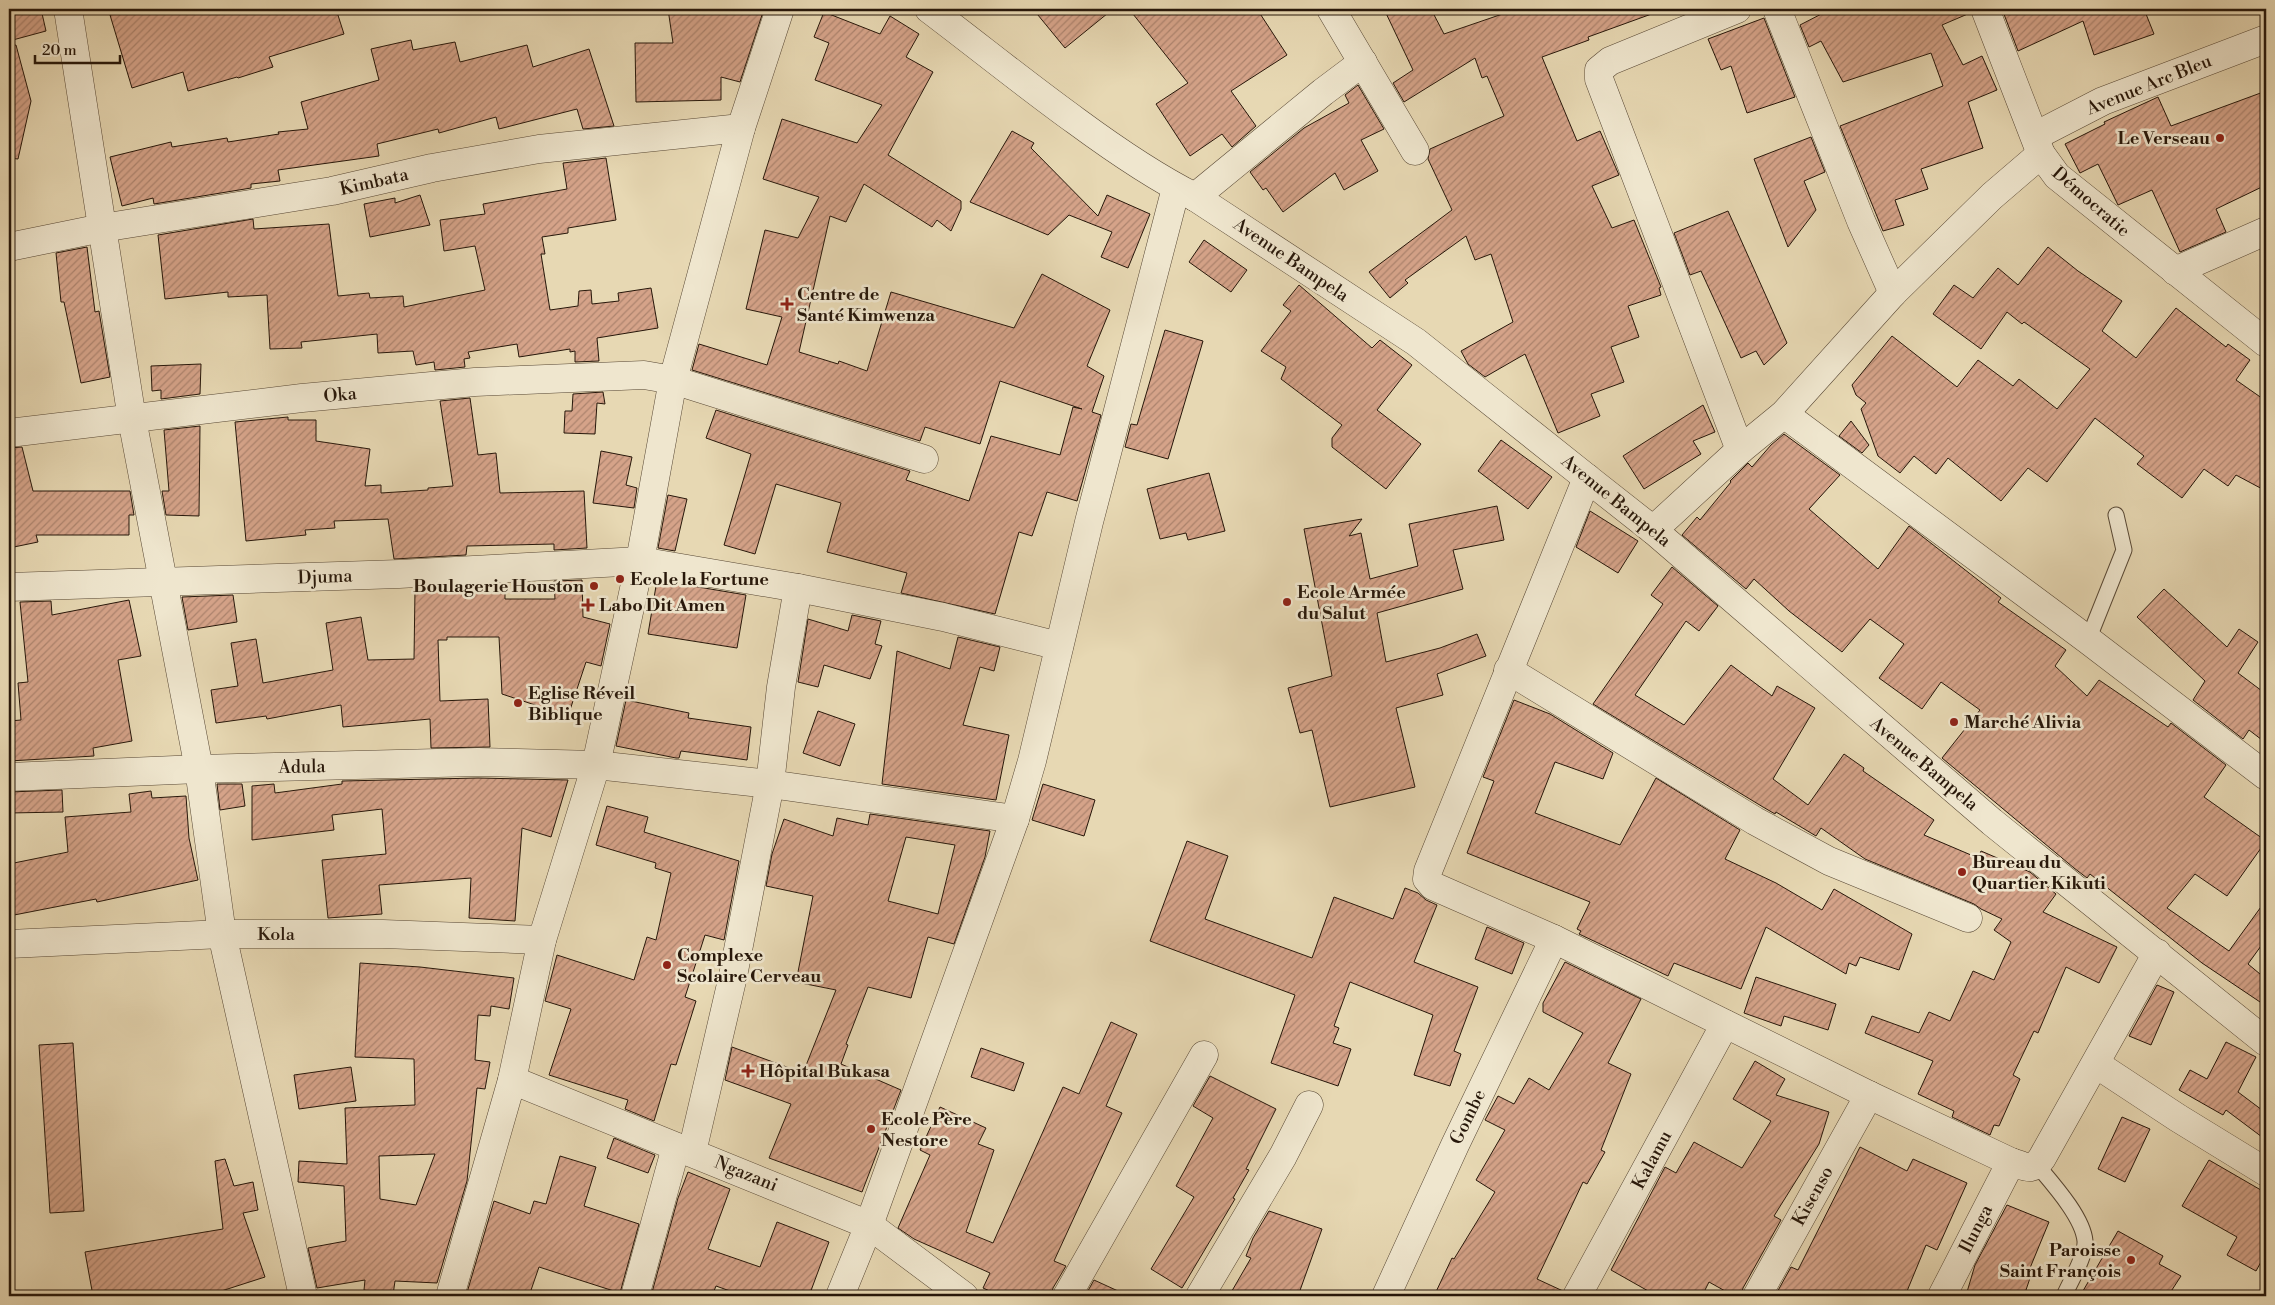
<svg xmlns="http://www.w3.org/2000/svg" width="2275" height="1305" font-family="'Libre Bodoni',serif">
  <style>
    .building { fill: url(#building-hatch); stroke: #27170a; fill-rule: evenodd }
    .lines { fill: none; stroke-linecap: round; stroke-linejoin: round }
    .service-casing { stroke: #574734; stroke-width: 17 }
    .minor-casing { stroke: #574734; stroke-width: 29 }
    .service { stroke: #efe6ce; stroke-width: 15 }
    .minor { stroke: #efe6ce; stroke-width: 28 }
    .poi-dot { fill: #8f2418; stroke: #efe6ce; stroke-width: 2 }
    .labels { text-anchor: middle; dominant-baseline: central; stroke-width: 5; stroke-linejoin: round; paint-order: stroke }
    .street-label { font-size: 18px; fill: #27170a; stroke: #efe6ce }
    .poi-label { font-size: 18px; font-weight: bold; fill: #27170a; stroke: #efe6ce; text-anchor: start }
  </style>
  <defs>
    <pattern id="building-hatch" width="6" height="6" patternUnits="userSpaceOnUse" patternTransform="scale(1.25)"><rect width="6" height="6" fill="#d5a389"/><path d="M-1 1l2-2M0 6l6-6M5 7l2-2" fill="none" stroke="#ad846e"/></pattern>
  </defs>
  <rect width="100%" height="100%" fill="#e7d8b3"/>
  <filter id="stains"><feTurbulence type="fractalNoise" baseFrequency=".004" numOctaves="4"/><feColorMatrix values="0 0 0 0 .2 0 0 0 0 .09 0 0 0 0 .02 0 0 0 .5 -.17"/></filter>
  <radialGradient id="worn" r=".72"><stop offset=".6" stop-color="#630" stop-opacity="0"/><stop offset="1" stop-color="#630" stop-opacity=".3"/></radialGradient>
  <!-- building -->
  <g class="building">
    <path d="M32,9h9l5,22 -37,10v-27z"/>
    <path d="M135,9h201l8,25 -75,23 4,10 -35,11 -1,-1 -49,14 -5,-19 -51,16 -22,-73z"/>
    <path d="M668,9h96l-24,73 -19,-5v23l-85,2 -1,-59h38z"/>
    <path d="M1033,9h80l-48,39z"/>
    <path d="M1129,9h128l30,46 -56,36 25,35 -24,21 -10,-13 -32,22 -34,-52 32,-21z"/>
    <path d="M1384,9h47l13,25 73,-25h140v3l-69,25 1,3 -47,17 35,84 23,-10 19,44 -27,11 20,42 22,-8 27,67 -2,1 2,7 -33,11 11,31 -28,10 13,35 -33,12 9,22 -42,17 -33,-79 -40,23 -17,-13 -7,-13 52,-29 -22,-68 -16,6 -9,-24 -61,44 3,3 -18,15 -21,-26 83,-62 -24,-51 2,-10 74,-33 -17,-40 -5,2 -7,-20 -71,44 -11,-19 20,-13z"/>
    <path d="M1831,9h139v4l-28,12 21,40 19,-9 15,34 -29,12 15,46 -62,21 7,20 -33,11 9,25 -21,6 -43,-105 103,-40 -12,-33 -88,29 -22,-41 -12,6 -9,-22z"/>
    <path d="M2002,9h142l10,25 -60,21 -11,-34 -65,30z"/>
    <path d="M824,12l56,22 10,-18 29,18 -13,23 27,15 -45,83 73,46v8l-10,22 -14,-11 -5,7 -68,-43 -18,38 -16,-6 -31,136 39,12 1,-3 28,10 24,-79 123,36 28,-54 68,36 -23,56 17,10 -12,36 9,3 -24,86 -30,-9 -15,44 -13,-4 -24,82 -94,-21 6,-20 -80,-21 14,-49 -65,-19 -21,70 -31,-9 27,-91 -45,-16 10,-28 194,61 -4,9 63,21 22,-65 69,19 13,-48 9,2 -82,-28 -20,63 -55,-17 -5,14 -228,-71 7,-26 68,21 15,-48 -36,-8 19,-79 33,8 21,-41 -56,-18 19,-60 75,24 25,-38 -67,-25 14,-37 -15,-6z"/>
    <path d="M1764,18l31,79 -48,16 -16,-47 -10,4 -13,-31z"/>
    <path d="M411,40l2,10 42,-8 5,20 67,-17 6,22 56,-18 25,77 -31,3 -6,-20 -78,20 -3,-12 -57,16 -1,-4 -61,15 2,12 -101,14 2,11 -29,3v4l-97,16 -1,-6 -31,8 -12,-49 61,-15 1,5 55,-9 1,4 51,-8 -1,-2 30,-3 -7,-27 78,-22 -8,-31z"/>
    <path d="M16,45l15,56 -13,58 -9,-1v-112z"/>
    <path d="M1358,85l26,44 -23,11 17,31 -34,19 -9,-17 -52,39 -17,-24 -3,2 -13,-18 54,-44 45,-25 -4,-8z"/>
    <path d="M2266,91v94l-50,24 10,23 -46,20 -28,-62 -34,15 -20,-41 -18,9 -15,-29 40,-20 -1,-2 54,-25 13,29z"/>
    <path d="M1012,131l22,12 -3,5 67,68 9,-21 43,19 -22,54 -27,-11 11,-25 -43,-17 -21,20 -78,-33z"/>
    <path d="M1811,137l14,35 -21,9 12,29 -28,37 -34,-88z"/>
    <path d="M606,158l10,62 -48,8v5l-26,4 3,17h-4l9,56 28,-4 1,-15 12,-1 1,14 27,-3 -1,-8 33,-5 7,40 -61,10 2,23 -24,1v-11l-5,1v-3l-51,8 -2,-13 -49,8 2,6 -6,1 1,8 -30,3 -1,-8 -18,3 -3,-14 -35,2 -1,-19 -76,8 1,6 -32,1 -3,-54 -39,2v-5l-63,7 -7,-64 95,-16 1,10 75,-5 9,72 31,-3 1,5 33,-2 1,11 81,-17 -10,-44 -31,5 -4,-31 45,-6 -2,-10 84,-15 -4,-26z"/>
    <path d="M420,195l10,30 -60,12 -6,-33 31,-6v5z"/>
    <path d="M1728,211l59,132 -23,22 -8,-14 -15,7 -40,-87 -11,4 -16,-42z"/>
    <path d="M1204,240l43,30 -16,22 -42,-30z"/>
    <path d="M87,247l8,65 4,-1 11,66 -29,6 -17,-81h-3l-5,-49z"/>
    <path d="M2048,247l30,24 44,30 -20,30 34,27 40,-50 50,39 2,-3 22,16 -14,20 30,21v90l-30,-16 -8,11 -24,-17 -22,29 -45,-34 7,-8 -49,-38 -48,64 -19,-14 -27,33 -53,-43 -12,16 -22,-18 -14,17 -22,-17 -17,-47 5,-6 -10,-8 -4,-10 40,-49 65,51 21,-27 35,26 6,-7 38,30 33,-40 -66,-47 -2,2 -15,-12 -26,37 -48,-35 21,-29 19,13 25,-30 20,17z"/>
    <path d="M1299,285l73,63 8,-8 32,25 -35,45 44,34 -35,45 -54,-42v-9l10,-13 -61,-46 5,-12 -25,-16 30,-40 -8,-6z"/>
    <path d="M1165,330l38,11 -35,118 -43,-12 6,-23 6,1z"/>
    <path d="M201,364l-1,30 -39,5v-9l-9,1 -1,-25z"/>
    <path d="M603,392l2,12 -8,-1 -2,31 -31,-1 1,-22h7l1,-17z"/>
    <path d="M470,398l8,57 18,-2 4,40 84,-2 3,57 -33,2v-6l-87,2 -1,9 -72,4 -6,-40 -54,2 1,7 -30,2 1,5 -60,6 -11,-119 53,-5v3h28v21l54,8 -5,37 16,-1v8l47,-3v-2l25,-2 -13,-85z"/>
    <path d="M1703,405l12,27 -22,9 8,13 -57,35 -21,-33z"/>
    <path d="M1851,421l18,24 -7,8 -23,-17z"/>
    <path d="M200,426l-1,90 -33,-1 -4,-24h7l-5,-61z"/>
    <path d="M1784,434l56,41 -31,34 69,60 31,-43 92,72 -3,4 68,48 -11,16 32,30 12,-16 69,47 3,-4 55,42 -22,32 62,44 -39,55 -32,-22 -28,34 62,43 37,-51v39l-18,25 18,15v27l-64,-43 -112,-89 -3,4 -13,-10 -132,-110 38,-48 -39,-28 -19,27 -43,-31 25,-34 -34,-25 -28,33 -53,-41 -35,-32 -8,10 -64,-54 15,-18 3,3 31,-38 -1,-1 18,-18 4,4 19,-22z"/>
    <path d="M1501,440l51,37 -24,32 -50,-38z"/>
    <path d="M22,447l11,44h97l4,24h-5v20h-93l2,7 -29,6v-100z"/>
    <path d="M601,451l31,6 -6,28 11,3 -3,20 -41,-5z"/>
    <path d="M1209,473l16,58 -37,9 -2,-7 -26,6 -13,-50z"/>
    <path d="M668,495l19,4 -12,52 -17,-3z"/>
    <path d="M1497,506l7,34 -51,10 10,39 -86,24 9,49 54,-14 37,-14 9,22 -49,18 6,21 -47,13 19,79 -85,20 -18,-77 -12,3 -12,-45 44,-12 -28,-147 58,-10 -13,17 12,-3 9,46 48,-13 -9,-42z"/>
    <path d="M1590,511l48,30 -20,32 -42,-26z"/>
    <path d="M1672,567l46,39 -19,25 -13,-10 -51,74 49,30 47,-60 41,31 5,-10 38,22 -42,71 35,26 36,-51 20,14 -1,3 71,49 -10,15 54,23 3,-7 49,21 26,22 -13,18 74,35 -18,36 -33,-16 -28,66 -4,-2 -21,44 7,4 -21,47 -5,-1 -4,10 -38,-18 2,-6 -36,-17 15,-33 -68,-28 7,-17 47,17 10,-21 21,9 23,-50 21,9 17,-38 -17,-12 8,-11 -21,-10 -7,-5 -109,-45 -44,-31 -5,8 -40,-24 -1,2 -12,-7 -170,-103 70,-100 -12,-9z"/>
    <path d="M582,580l1,37 27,7 -9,42 -15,-4 -18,54 -66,-22 -3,-57h-52v3h-9l2,61 48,-2 2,48 -59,1 -1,-29 -87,8 -2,-22 -74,14 -1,-3 -50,7 -5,-33 27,-4 -7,-43 25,-4 7,44 70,-13 -7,-47 35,-6 7,43 46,-1 1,-70 48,-3v6l42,1v6h50l-1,-18z"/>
    <path d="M657,580l89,15 -9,53 -89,-14z"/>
    <path d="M2164,589l63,58 12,-18 19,13 -20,31 28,21v49l-17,-13 -6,9 -50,-39 12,-19 -68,-64z"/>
    <path d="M233,595l4,27 -49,8 -6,-33z"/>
    <path d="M129,600l12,56 -23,4 14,81 -39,7 1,8 -85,5v-40l12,-1 -3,-37 10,-1 -8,-80 31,-1 1,14z"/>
    <path d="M852,615l29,6 -6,23 7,2 -12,33 -46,-14 -6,22 -20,-5 10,-63 40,12z"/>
    <path d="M958,637l42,10 -6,24 -14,-4 -17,58 46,10 -13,65 -114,-16 15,-133 53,18z"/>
    <path d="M626,700l63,13 -1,5 63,9 -4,33 -66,-9 -2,7h-3l-60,-12z"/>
    <path d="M1514,700l36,14 63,39 -10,26 -48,-17 -20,51 85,32 36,-67 84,52 -15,29 51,24 46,27 12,-21 78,45 -13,36 -39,-13 -4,9 -7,-3 -3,11 -80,-47 -25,62 -67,-26 -6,13 -89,-42 2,-3 -4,-2 13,-27 -123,-49 27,-72 -11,-4z"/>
    <path d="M818,711l37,13 -15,42 -37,-13z"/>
    <path d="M478,778l90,2 -17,57 -29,-9 -7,93 -46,-3 2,-40 -92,7 3,29 -54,4 -6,-58 64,-6 -4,-45 -50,6 2,15 -82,10v-54l22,-2 1,9 67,-9v-3z"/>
    <path d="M217,784h25l3,22 -25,4z"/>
    <path d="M1043,784l52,16 -11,36 -52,-16z"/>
    <path d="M62,790l1,22 -54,1v-21z"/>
    <path d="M151,791l1,7 34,-2 3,42 9,42 -101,22 -1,-3 -87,17v-52l59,-12 -3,-35 66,-5 -2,-18z"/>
    <path d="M607,806l41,11 -4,15 95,29 -15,79 -19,-5 -20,62 11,4 -20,64 -5,-1 -17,57 -29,-12 3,-9 -79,-25 22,-66 -26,-8 12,-46 77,25 13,-43 9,3 15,-67 -16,-5 1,-5 -60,-18z"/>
    <path d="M870,814l120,17 -5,26 -31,87 -26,-7 -17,61 -43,-11 -22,57 2,1 -7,19 60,26 -39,102 -93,-34 22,-54 -66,-24 7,-33 71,26 33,-83 -40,-8 17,-86 -47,-10 6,-32 12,-35 49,17 4,-18 31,7zM906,837l49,8 -17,69 -50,-13z"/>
    <path d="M1187,841l41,15 -23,63 107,39 22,-61 59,22 12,-31 13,5 8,7 11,5 -23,57 64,25 -24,64 7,3 -11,32 -36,-11 19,-60 -83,-33 -16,44 5,2 -6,15 18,6 -13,37 -67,-23 24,-68 -145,-54z"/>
    <path d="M1487,927l37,16 -12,31 -37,-15z"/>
    <path d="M1565,962l76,37 -33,64 23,11 -30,76 4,2 -18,32 -4,-2 -46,97 26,12 -2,5h-127l18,-38 2,1 41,-67 -19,-12 29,-50 -20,-10 13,-24 16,8 15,-26 20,12 34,-57 -40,-21v-9z"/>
    <path d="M360,963l60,4 94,11 -5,31 -18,-3 -1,10 -12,-1 -3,45 15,2 -5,27 -8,-1 -10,93 -30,102 -42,-2 -2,14 -29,-5 1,-10 -48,8 -9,-40 38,-7 -2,-55 -46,-4 1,-21 48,3 -2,-56 70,-3 -1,-46 -59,-2zM435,1154l-19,51 -36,-6 -1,-43z"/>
    <path d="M1756,977l80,27 -8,26 -44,-14 -3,10 -37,-13z"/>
    <path d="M2157,985l17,7 -23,53 -22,-9z"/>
    <path d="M1111,1022l26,12 -31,72 16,7 -68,148 12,5 -13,22 -2,8h-50l-18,-8 7,-15 -76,-34 -16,-11 32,-73 -10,-5 20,-43 46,21 -8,16 16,6 -28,82 27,11 70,-156 16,7z"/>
    <path d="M2226,1042l30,15 -18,35 28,21v27l-40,-30 -3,5 -44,-25 11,-20 17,9z"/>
    <path d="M73,1043l11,168 -34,2 -11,-168z"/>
    <path d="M981,1048l43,15 -10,28 -43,-14z"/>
    <path d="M1755,1061l30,18 -9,16 53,17 -10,32 -45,72 7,4 -38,68 -2,8h-7l-25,-14 -7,14h-45l-46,-26 54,-103 11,6 18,-31 48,26 29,-47 -38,-22z"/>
    <path d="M351,1067l5,34 -57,8 -5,-34z"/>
    <path d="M1210,1076l66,33 -30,60 3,1 -16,28 2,1 -53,89 -31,-19 43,-72 -18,-11 37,-68 -20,-12z"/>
    <path d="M2122,1117l28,12 -25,53 -27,-13z"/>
    <path d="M614,1138l41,17 -7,18 -41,-15z"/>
    <path d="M1860,1147l47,24 6,-12 54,24 -30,67 -11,-5 -21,51h-130l16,-29 7,3z"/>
    <path d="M560,1156l36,11 -12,39 55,18 -19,69 -81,-26 -10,29h-63l28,-95 36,13 4,-13 12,3z"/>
    <path d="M225,1159l9,27 19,-4 5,28 -15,3 22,64 -53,17 -19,2h-100l-8,-44 138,-23 -8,-68z"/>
    <path d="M2209,1160l57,33v60l-10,18 -29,-16 10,-18 -55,-31z"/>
    <path d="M688,1172l42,17 -22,60 52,18 17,-45 52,20 -20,54h-65l-28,-10 -4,10h-61l27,-98z"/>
    <path d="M2007,1205l42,17 -19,46 3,1 -9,27h-43l-14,-4 8,-27z"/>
    <path d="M1269,1211l53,18 -24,67h-69l22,-38 -5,-2 7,-18z"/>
    <path d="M2118,1231l45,25 -4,8 22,12 -13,20h-88z"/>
    <path d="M1094,1280l35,16h-44z"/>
  </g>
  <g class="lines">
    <defs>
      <g id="service">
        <path d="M2088,640l36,-90 -8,-35"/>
        <path d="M2037,1165c15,18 46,52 48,76 1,15 -15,41 -21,55"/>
      </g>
      <g id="minor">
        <path d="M68,9l64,410 67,350 23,165 81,362"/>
        <path d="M929,9c49,37 97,76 147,112 38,28 77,55 119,76l221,145 171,136 66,52 339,292 274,220"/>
        <path d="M1331,9l84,142"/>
        <path d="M1737,9l-127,52 -11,9v9l141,371"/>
        <path d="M1777,9l84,212 32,72"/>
        <path d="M1985,9l56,145 16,22 209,167"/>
        <path d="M2035,136l68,-35 163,-62"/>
        <path d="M1195,197l128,-105 40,-30"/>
        <path d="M9,247l93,-19 230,-37 100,-23 107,-19 202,-21"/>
        <path d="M2175,271l91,-40"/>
        <path d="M1784,414l304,226 178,136"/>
        <path d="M9,433l293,-35 173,-16 169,-7 29,5 251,79"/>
        <path d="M1587,478l-159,393 -1,8 6,7 121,53 315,156 142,67c14,4 21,11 31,-4l115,-205"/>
        <path d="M1653,530l87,-80 44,-36 109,-121 99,-97 49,-42"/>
        <path d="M9,587l390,-13 241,-13 158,27 145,29 116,29"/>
        <path d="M1508,670l247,151 74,40 139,57"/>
        <path d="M9,777l190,-8 279,-7 118,3 174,19 245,35"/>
        <path d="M9,944l213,-10h161l159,6"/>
        <path d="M2096,1064l82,54 88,54"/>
        <path d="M512,1080l357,145 95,71"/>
        <path d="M692,1152l41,-176 37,-192 11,-97 17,-99"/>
        <path d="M450,1296l62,-216 30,-140 54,-175 44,-204 33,-181 68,-252 39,-119"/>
        <path d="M635,1296l41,-149"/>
        <path d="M840,1296l29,-71 146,-406 17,-58 57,-239 87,-334"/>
        <path d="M1067,1296l137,-241"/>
        <path d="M1200,1296l83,-140 26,-51"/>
        <path d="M1386,1296l69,-151 99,-206"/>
        <path d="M1577,1296l148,-272"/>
        <path d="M1757,1296l112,-201"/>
        <path d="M1942,1296l69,-134"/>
      </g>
    </defs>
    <!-- service casing -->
    <use href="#service" class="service-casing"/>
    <!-- minor casing -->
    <use href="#minor" class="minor-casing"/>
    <!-- service -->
    <use href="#service" class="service"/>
    <!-- minor -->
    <use href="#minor" class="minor"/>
  </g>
  <!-- markers -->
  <g class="poi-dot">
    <circle cx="2220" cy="138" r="5"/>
    <path d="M784.5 296.5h5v5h5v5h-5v5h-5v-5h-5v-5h5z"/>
    <circle cx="620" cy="579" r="5"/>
    <circle cx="594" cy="586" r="5"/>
    <circle cx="1287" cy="602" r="5"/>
    <path d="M585.5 597.5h5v5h5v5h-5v5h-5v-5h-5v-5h5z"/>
    <circle cx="518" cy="703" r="5"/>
    <circle cx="1954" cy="722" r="5"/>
    <circle cx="1962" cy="872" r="5"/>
    <circle cx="667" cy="965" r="5"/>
    <path d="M745.5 1063.5h5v5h5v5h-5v5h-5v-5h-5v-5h5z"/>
    <circle cx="871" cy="1129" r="5"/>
    <circle cx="2131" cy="1260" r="5"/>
  </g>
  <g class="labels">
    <!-- street labels -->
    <g class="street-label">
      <text transform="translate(2149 85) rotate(-22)">Avenue Arc Bleu</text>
      <text transform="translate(374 182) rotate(-13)">Kimbata</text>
      <text transform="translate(2091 202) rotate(41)">Démocratie</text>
      <text transform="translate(1291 260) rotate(34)">Avenue Bampela</text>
      <text transform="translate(340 395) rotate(-5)">Oka</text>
      <text transform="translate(1616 501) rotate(39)">Avenue Bampela</text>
      <text transform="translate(325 577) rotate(-2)">Djuma</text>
      <text transform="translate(1924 764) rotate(40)">Avenue Bampela</text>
      <text transform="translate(302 767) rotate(-1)">Adula</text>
      <text x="276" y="934">Kola</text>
      <text transform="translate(1468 1117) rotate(-64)">Gombe</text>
      <text transform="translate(1652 1160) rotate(-62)">Kalamu</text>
      <text transform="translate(746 1174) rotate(22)">Ngazani</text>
      <text transform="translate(1813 1196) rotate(-61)">Kisenso</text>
      <text transform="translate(1976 1229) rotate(-63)">Ilunga</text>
    </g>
    <!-- poi labels -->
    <g class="poi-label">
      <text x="2210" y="138" text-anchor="end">Le Verseau</text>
      <text x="797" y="294">Centre de<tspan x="797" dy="21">Santé Kimwenza</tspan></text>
      <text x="630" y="579">Ecole la Fortune</text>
      <text x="584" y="586" text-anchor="end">Boulagerie Houston</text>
      <text x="1297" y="592">Ecole Armée<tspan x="1297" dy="21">du Salut</tspan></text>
      <text x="599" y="605">Labo Dit Amen</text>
      <text x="528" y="693">Eglise Réveil<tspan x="528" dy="21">Biblique</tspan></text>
      <text x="1964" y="722">Marché Alivia</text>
      <text x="1972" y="862">Bureau du<tspan x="1972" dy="21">Quartier Kikuti</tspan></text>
      <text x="677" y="955">Complexe<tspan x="677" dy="21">Scolaire Cerveau</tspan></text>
      <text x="759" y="1071">Hôpital Bukasa</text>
      <text x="881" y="1119">Ecole Père<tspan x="881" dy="21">Nestore</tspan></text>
      <text x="2121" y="1250" text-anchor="end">Paroisse<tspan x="2121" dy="21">Saint François</tspan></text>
    </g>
  </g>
  <!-- margin -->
  <rect width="2275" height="1305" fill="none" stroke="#e7d8b3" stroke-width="30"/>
  <rect x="10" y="10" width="2255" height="1285" fill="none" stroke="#27170a" stroke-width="2.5"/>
  <rect x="15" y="15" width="2245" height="1275" fill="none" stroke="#27170a"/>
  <!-- scale -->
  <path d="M35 55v8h85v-8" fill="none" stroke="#27170a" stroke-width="2.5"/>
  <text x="42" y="55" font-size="15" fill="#27170a" stroke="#efe6ce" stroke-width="4" paint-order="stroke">20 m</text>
  <rect width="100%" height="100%" filter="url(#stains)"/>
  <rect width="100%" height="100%" fill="url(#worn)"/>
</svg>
